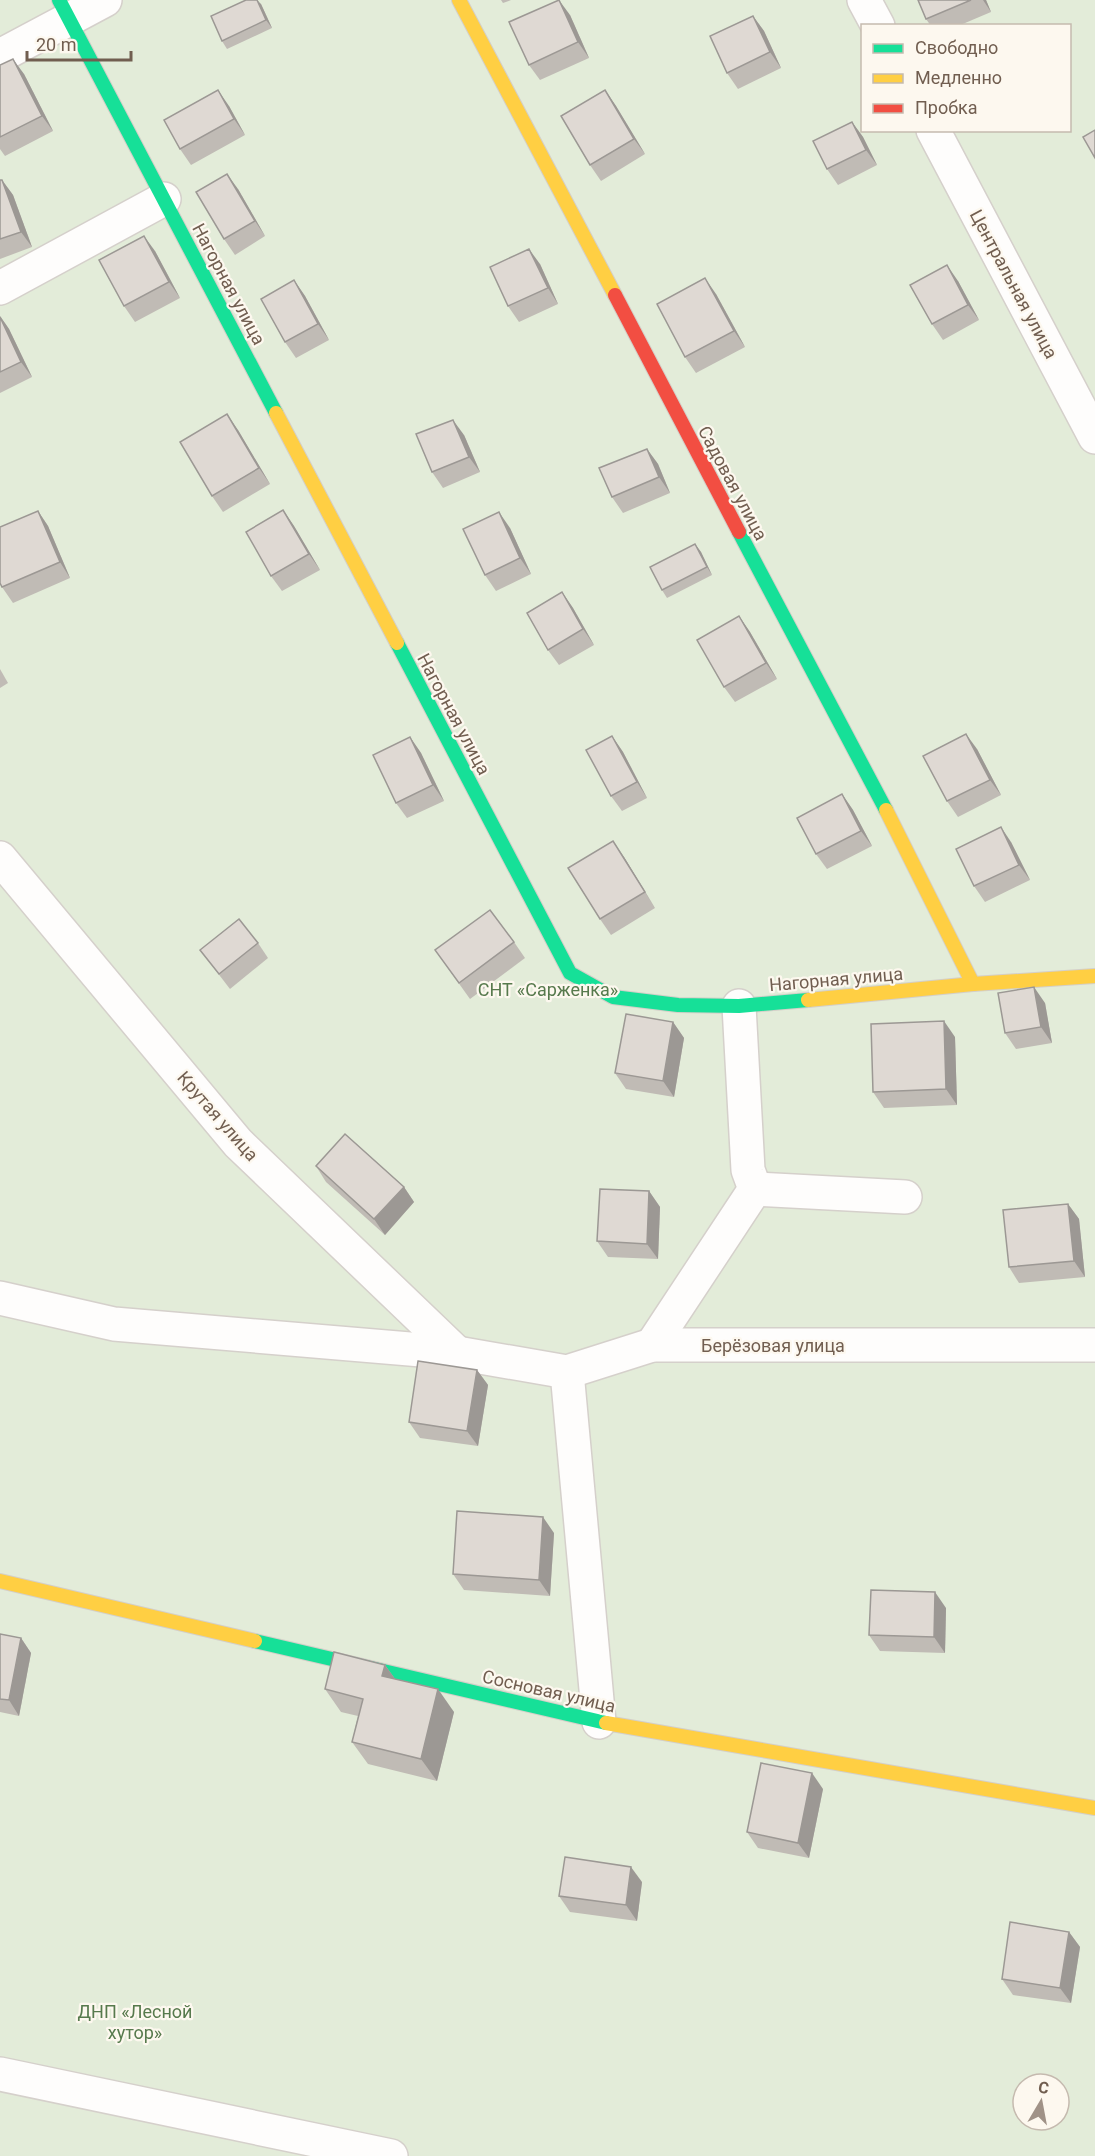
<svg xmlns="http://www.w3.org/2000/svg" width="1095" height="2156" font-family="Roboto,sans-serif">
  <style>
    .green { fill: #e3ecd9; fill-rule: evenodd }
    .lines { fill: none; stroke-linecap: round; stroke-linejoin: round }
    .street-casing { stroke: #d5d0cb; stroke-width: 36 }
    .fast-casing { stroke: #d4cfc8; stroke-width: 16 }
    .slow-casing { stroke: #d4cfc8; stroke-width: 16 }
    .jam-casing { stroke: #d4cfc8; stroke-width: 16 }
    .street { stroke: #fefdfc; stroke-width: 33 }
    .fast { stroke: #16e098; stroke-width: 14 }
    .slow { stroke: #ffcf43; stroke-width: 14 }
    .jam { stroke: #f24e42; stroke-width: 14 }
    .wall { fill: #c0bbb5 }
    .shaded-wall { fill: #9c9894 }
    .building { fill: #dfd9d3; stroke: #9c9894; stroke-width: 1.5 }
    .labels { text-anchor: middle; dominant-baseline: central; stroke-width: 4.5; stroke-linejoin: round; paint-order: stroke }
    .street-label { font-size: 18px; fill: #715e50; stroke: #fdf8ef }
    .park-label { font-size: 18px; fill: #577a4d; stroke: #fdf8ef }
  </style>
  <rect width="100%" height="100%" fill="#f6f3ed"/>
  <!-- green -->
  <path class="green" d="M0,0h1095v2156h-1095zM862,26h208v104h-208zM1023,2084h36v36h-36z"/>
  <g class="lines">
    <defs>
      <g id="street">
        <path d="M864,0l14,26"/>
        <path d="M0,56l105,-56"/>
        <path d="M933,130l162,307"/>
        <path d="M0,288l164,-89"/>
        <path d="M0,858l238,285 219,210"/>
        <path d="M755,1189l150,8"/>
        <path d="M0,1298l114,26 343,29 110,19 85,-27h443"/>
        <path d="M652,1345l103,-156 -7,-19 -9,-164"/>
        <path d="M567,1372l32,350"/>
        <path d="M0,2074l391,82"/>
      </g>
      <g id="fast">
        <path d="M59,0l217,413"/>
        <path d="M739,532l147,278"/>
        <path d="M397,643l173,330 43,24 65,8 61,1 69,-6"/>
        <path d="M255,1641l351,82"/>
      </g>
      <g id="slow">
        <path d="M459,0l156,295"/>
        <path d="M276,413l121,230"/>
        <path d="M886,810l87,174"/>
        <path d="M808,1000l165,-16 122,-8"/>
        <path d="M0,1581l255,60"/>
        <path d="M606,1723l489,85"/>
      </g>
      <path id="jam" d="M615,295l124,237"/>
    </defs>
    <!-- street casing -->
    <use href="#street" class="street-casing"/>
    <!-- fast casing -->
    <use href="#fast" class="fast-casing"/>
    <!-- slow casing -->
    <use href="#slow" class="slow-casing"/>
    <!-- jam casing -->
    <use href="#jam" class="jam-casing"/>
    <!-- street -->
    <use href="#street" class="street"/>
    <!-- fast -->
    <use href="#fast" class="fast"/>
    <!-- slow -->
    <use href="#slow" class="slow"/>
    <!-- jam -->
    <use href="#jam" class="jam"/>
  </g>
  <!-- wall -->
  <g class="wall">
    <path d="M501,0h10l-8,3z"/>
    <path d="M918,0h68l5,12 -33,14h-27l-5,-7z"/>
    <path d="M261,4l11,24 -45,21 -5,-8z"/>
    <path d="M570,15l19,43 -49,22 -11,-15z"/>
    <path d="M753,16l11,15 17,37 -43,21 -11,-16z"/>
    <path d="M0,65l24,9 29,57 -48,25 -5,-7z"/>
    <path d="M605,90l11,16 29,48 -44,27 -11,-16z"/>
    <path d="M229,106l16,29 -54,30 -11,-16z"/>
    <path d="M852,122l11,15 14,28 -39,20 -11,-16z"/>
    <path d="M0,180h2l11,15 19,52 -32,12z"/>
    <path d="M238,189l27,47 -30,19 -11,-16z"/>
    <path d="M155,251l25,47 -45,24 -11,-16z"/>
    <path d="M540,264l18,40 -39,18 -11,-16z"/>
    <path d="M294,280l11,16 24,44 -33,18 -11,-16z"/>
    <path d="M958,281l21,39 -36,20 -11,-16z"/>
    <path d="M716,294l29,53 -49,26 -11,-16z"/>
    <path d="M0,316l9,13 23,48 -32,16z"/>
    <path d="M238,430l32,54 -47,28 -11,-16z"/>
    <path d="M464,435l16,37 -37,16 -11,-16z"/>
    <path d="M647,449l11,15 12,29 -47,20 -11,-16z"/>
    <path d="M283,510l11,16 26,44 -38,21 -11,-15z"/>
    <path d="M38,511l10,15 22,52 -57,25 -11,-16z"/>
    <path d="M510,528l21,46 -35,17 -11,-16z"/>
    <path d="M695,544l6,8 11,23 -45,23 -5,-8z"/>
    <path d="M562,592l11,16 21,37 -35,20 -11,-15z"/>
    <path d="M739,616l11,16 27,47 -42,23 -11,-15z"/>
    <path d="M0,669l8,14 -8,5z"/>
    <path d="M612,736l11,16 24,46 -25,13 -11,-15z"/>
    <path d="M410,737l11,16 23,48 -37,17 -11,-15z"/>
    <path d="M977,749l24,46 -43,22 -11,-16z"/>
    <path d="M842,794l11,16 19,36 -45,23 -11,-15z"/>
    <path d="M1011,842l19,38 -45,22 -11,-16z"/>
    <path d="M624,857l31,51 -44,27 -11,-16z"/>
    <path d="M514,942l11,16 -55,41 -35,-49z"/>
    <path d="M258,943l10,15 -38,31 -30,-39z"/>
    <path d="M1045,1003l7,40 -36,6 -11,-16z"/>
    <path d="M673,1022l11,16 -10,59 -48,-8 -11,-16z"/>
    <path d="M955,1037l2,68 -73,3 -11,-16z"/>
    <path d="M316,1166l88,21 10,15 -29,33 -59,-53z"/>
    <path d="M649,1191l11,16 -2,52 -50,-2 -11,-16z"/>
    <path d="M1068,1204l11,15 6,58 -66,6 -10,-16z"/>
    <path d="M477,1370l11,15 -10,61 -58,-8 -11,-16z"/>
    <path d="M554,1533l-4,63 -86,-6 -11,-16z"/>
    <path d="M946,1608l-1,45 -65,-2 -11,-16z"/>
    <path d="M0,1634l21,4 10,15 -12,63 -19,-4z"/>
    <path d="M385,1665l10,14 59,33 -17,69 -69,-17 -16,-22 6,-26 -17,-4 -16,-23z"/>
    <path d="M823,1789l-14,69 -51,-10 -11,-16z"/>
    <path d="M642,1882l-5,39 -67,-9 -11,-16z"/>
    <path d="M1069,1932l11,15 -9,56 -58,-8 -11,-16z"/>
  </g>
  <!-- shaded-wall -->
  <g class="shaded-wall">
    <path d="M257,0l4,4 11,24 -6,-8z"/>
    <path d="M559,0l11,15 19,43 -11,-16z"/>
    <path d="M983,0h3l5,12z"/>
    <path d="M753,16l11,15 17,37 -11,-16z"/>
    <path d="M13,59l11,15 29,57 -11,-15z"/>
    <path d="M218,90l11,16 16,29 -11,-16z"/>
    <path d="M605,90l11,16 29,48 -11,-15z"/>
    <path d="M852,122l11,15 14,28 -11,-15z"/>
    <path d="M227,174l11,15 27,47 -10,-15z"/>
    <path d="M2,180l11,15 19,52 -11,-15z"/>
    <path d="M144,236l11,15 25,47 -11,-16z"/>
    <path d="M529,249l11,15 18,40 -10,-16z"/>
    <path d="M947,265l11,16 21,39 -11,-15z"/>
    <path d="M705,278l11,16 29,53 -11,-16z"/>
    <path d="M294,280l11,16 24,44 -11,-16z"/>
    <path d="M0,316l9,13 23,48 -11,-15z"/>
    <path d="M227,414l11,16 32,54 -11,-16z"/>
    <path d="M453,420l11,15 16,37 -11,-15z"/>
    <path d="M647,449l11,15 12,29 -11,-16z"/>
    <path d="M283,510l11,16 26,44 -11,-16z"/>
    <path d="M38,511l10,15 22,52 -10,-16z"/>
    <path d="M499,512l11,16 21,46 -11,-16z"/>
    <path d="M695,544l6,8 11,23 -5,-8z"/>
    <path d="M562,592l11,16 21,37 -11,-16z"/>
    <path d="M739,616l11,16 27,47 -11,-16z"/>
    <path d="M966,734l11,15 24,46 -11,-15z"/>
    <path d="M612,736l11,16 24,46 -10,-16z"/>
    <path d="M410,737l11,16 23,48 -11,-16z"/>
    <path d="M842,794l11,16 19,36 -11,-15z"/>
    <path d="M1001,827l10,15 19,38 -11,-15z"/>
    <path d="M613,841l11,16 31,51 -10,-16z"/>
    <path d="M1034,987l11,16 7,40 -11,-16z"/>
    <path d="M944,1021l11,16 2,68 -11,-16z"/>
    <path d="M673,1022l11,16 -10,59 -11,-16z"/>
    <path d="M404,1187l10,15 -29,33 -11,-16z"/>
    <path d="M649,1191l11,16 -2,52 -11,-15z"/>
    <path d="M1068,1204l11,15 6,58 -11,-16z"/>
    <path d="M477,1370l11,15 -10,61 -11,-15z"/>
    <path d="M543,1517l11,16 -4,63 -11,-16z"/>
    <path d="M935,1592l11,16 -1,45 -11,-16z"/>
    <path d="M21,1638l10,15 -12,63 -10,-16z"/>
    <path d="M385,1665l16,22 -19,-11z"/>
    <path d="M438,1689l16,23 -17,69 -16,-22z"/>
    <path d="M812,1773l11,16 -14,69 -11,-15z"/>
    <path d="M631,1867l11,15 -5,39 -11,-16z"/>
    <path d="M1069,1932l11,15 -9,56 -11,-15z"/>
  </g>
  <!-- building -->
  <g class="building">
    <path d="M246,0h11l9,20 -44,21 -11,-25z"/>
    <path d="M559,0l19,42 -49,23 -20,-43z"/>
    <path d="M918,0h53l-45,19z"/>
    <path d="M753,16l17,36 -43,21 -17,-37z"/>
    <path d="M13,59l29,57 -42,21v-72z"/>
    <path d="M218,90l16,29 -54,30 -16,-29z"/>
    <path d="M605,90l29,49 -44,26 -29,-49z"/>
    <path d="M852,122l14,28 -39,19 -14,-28z"/>
    <path d="M1095,130v28l-12,-21z"/>
    <path d="M227,174l28,47 -31,18 -28,-47z"/>
    <path d="M0,180h2l19,52 -21,7z"/>
    <path d="M144,236l25,46 -45,24 -25,-46z"/>
    <path d="M529,249l19,39 -40,18 -18,-39z"/>
    <path d="M947,265l21,40 -36,19 -22,-39z"/>
    <path d="M705,278l29,53 -49,26 -28,-53z"/>
    <path d="M294,280l24,44 -33,18 -24,-43z"/>
    <path d="M0,317l21,45 -21,10z"/>
    <path d="M227,414l32,54 -47,28 -32,-54z"/>
    <path d="M453,420l16,37 -37,15 -16,-38z"/>
    <path d="M647,449l12,28 -47,20 -13,-29z"/>
    <path d="M283,510l26,44 -38,22 -25,-44z"/>
    <path d="M38,511l22,51 -58,25 -2,-4v-56z"/>
    <path d="M499,512l21,46 -35,17 -22,-46z"/>
    <path d="M695,544l12,23 -45,23 -12,-23z"/>
    <path d="M562,592l21,37 -35,21 -21,-37z"/>
    <path d="M739,616l27,47 -42,24 -27,-47z"/>
    <path d="M966,734l24,46 -43,21 -24,-45z"/>
    <path d="M612,736l25,46 -26,14 -25,-46z"/>
    <path d="M410,737l23,48 -37,18 -23,-48z"/>
    <path d="M842,794l19,37 -45,23 -19,-36z"/>
    <path d="M1001,827l18,38 -45,21 -18,-37z"/>
    <path d="M613,841l32,51 -45,27 -32,-51z"/>
    <path d="M490,910l24,32 -55,41 -24,-33z"/>
    <path d="M239,919l19,24 -39,31 -19,-24z"/>
    <path d="M1034,987l7,40 -36,6 -7,-40z"/>
    <path d="M626,1014l47,8 -10,59 -48,-8z"/>
    <path d="M944,1021l2,68 -73,3 -2,-68z"/>
    <path d="M345,1134l59,53 -30,32 -58,-53z"/>
    <path d="M600,1189l49,2 -2,53 -50,-3z"/>
    <path d="M1068,1204l6,57 -65,6 -6,-57z"/>
    <path d="M418,1361l59,9 -10,61 -58,-9z"/>
    <path d="M457,1511l86,6 -4,63 -86,-6z"/>
    <path d="M871,1590l64,2 -1,45 -65,-2z"/>
    <path d="M0,1634l21,4 -12,62 -9,-1z"/>
    <path d="M334,1652l51,13 -3,11 56,13 -17,70 -69,-17 11,-43 -38,-10z"/>
    <path d="M761,1763l51,10 -14,70 -51,-11z"/>
    <path d="M565,1857l66,10 -5,38 -67,-9z"/>
    <path d="M1010,1922l59,10 -9,56 -58,-9z"/>
  </g>
  <g class="labels">
    <!-- street labels -->
    <g class="street-label">
      <text transform="translate(229 284) rotate(62)">Нагорная улица</text>
      <text transform="translate(1014 284) rotate(62)">Центральная улица</text>
      <text transform="translate(733 483) rotate(62)">Садовая улица</text>
      <text transform="translate(454 714) rotate(62)">Нагорная улица</text>
      <text transform="translate(836 979) rotate(-5)">Нагорная улица</text>
      <text transform="translate(218 1116) rotate(49)">Крутая улица</text>
      <text x="773" y="1345">Берёзовая улица</text>
      <text transform="translate(549 1691) rotate(13)">Сосновая улица</text>
    </g>
    <!-- park labels -->
    <g class="park-label">
      <text x="548" y="989">СНТ «Сарженка»</text>
      <text x="135" y="2011">ДНП «Лесной<tspan x="135" dy="21">хутор»</tspan></text>
    </g>
  </g>
  <!-- legend -->
  <rect x="861" y="24" width="210" height="108" fill="#fdf8ef" stroke="#c5baaf" stroke-width="1.5"/>
  <rect x="873" y="44" width="30" height="9" fill="#16e098" stroke="#c5baaf" stroke-width="1.5"/>
  <text x="915" y="54" font-size="18" fill="#715e50">Свободно</text>
  <rect x="873" y="74" width="30" height="9" fill="#ffcf43" stroke="#c5baaf" stroke-width="1.5"/>
  <text x="915" y="84" font-size="18" fill="#715e50">Медленно</text>
  <rect x="873" y="104" width="30" height="9" fill="#f24e42" stroke="#c5baaf" stroke-width="1.5"/>
  <text x="915" y="114" font-size="18" fill="#715e50">Пробка</text>
  <!-- north arrow -->
  <g transform="translate(1041 2102) rotate(10)"><circle r="28" fill="#fdf8ef" stroke="#c5baaf" stroke-width="1.5"/>
  <path d="M0-4.5L10 22L0 15L-10 22Z" fill="#a09287"/>
  <text y="-9" font-size="16" font-weight="bold" text-anchor="middle" fill="#715e50">С</text>
  </g>
  <!-- scale -->
  <path d="M27 51v9h104v-9" fill="none" stroke="#715e50" stroke-width="3"/>
  <text x="36" y="51" font-size="18" fill="#715e50" stroke="#fdf8ef" stroke-width="4.5" paint-order="stroke">20 m</text>
</svg>
